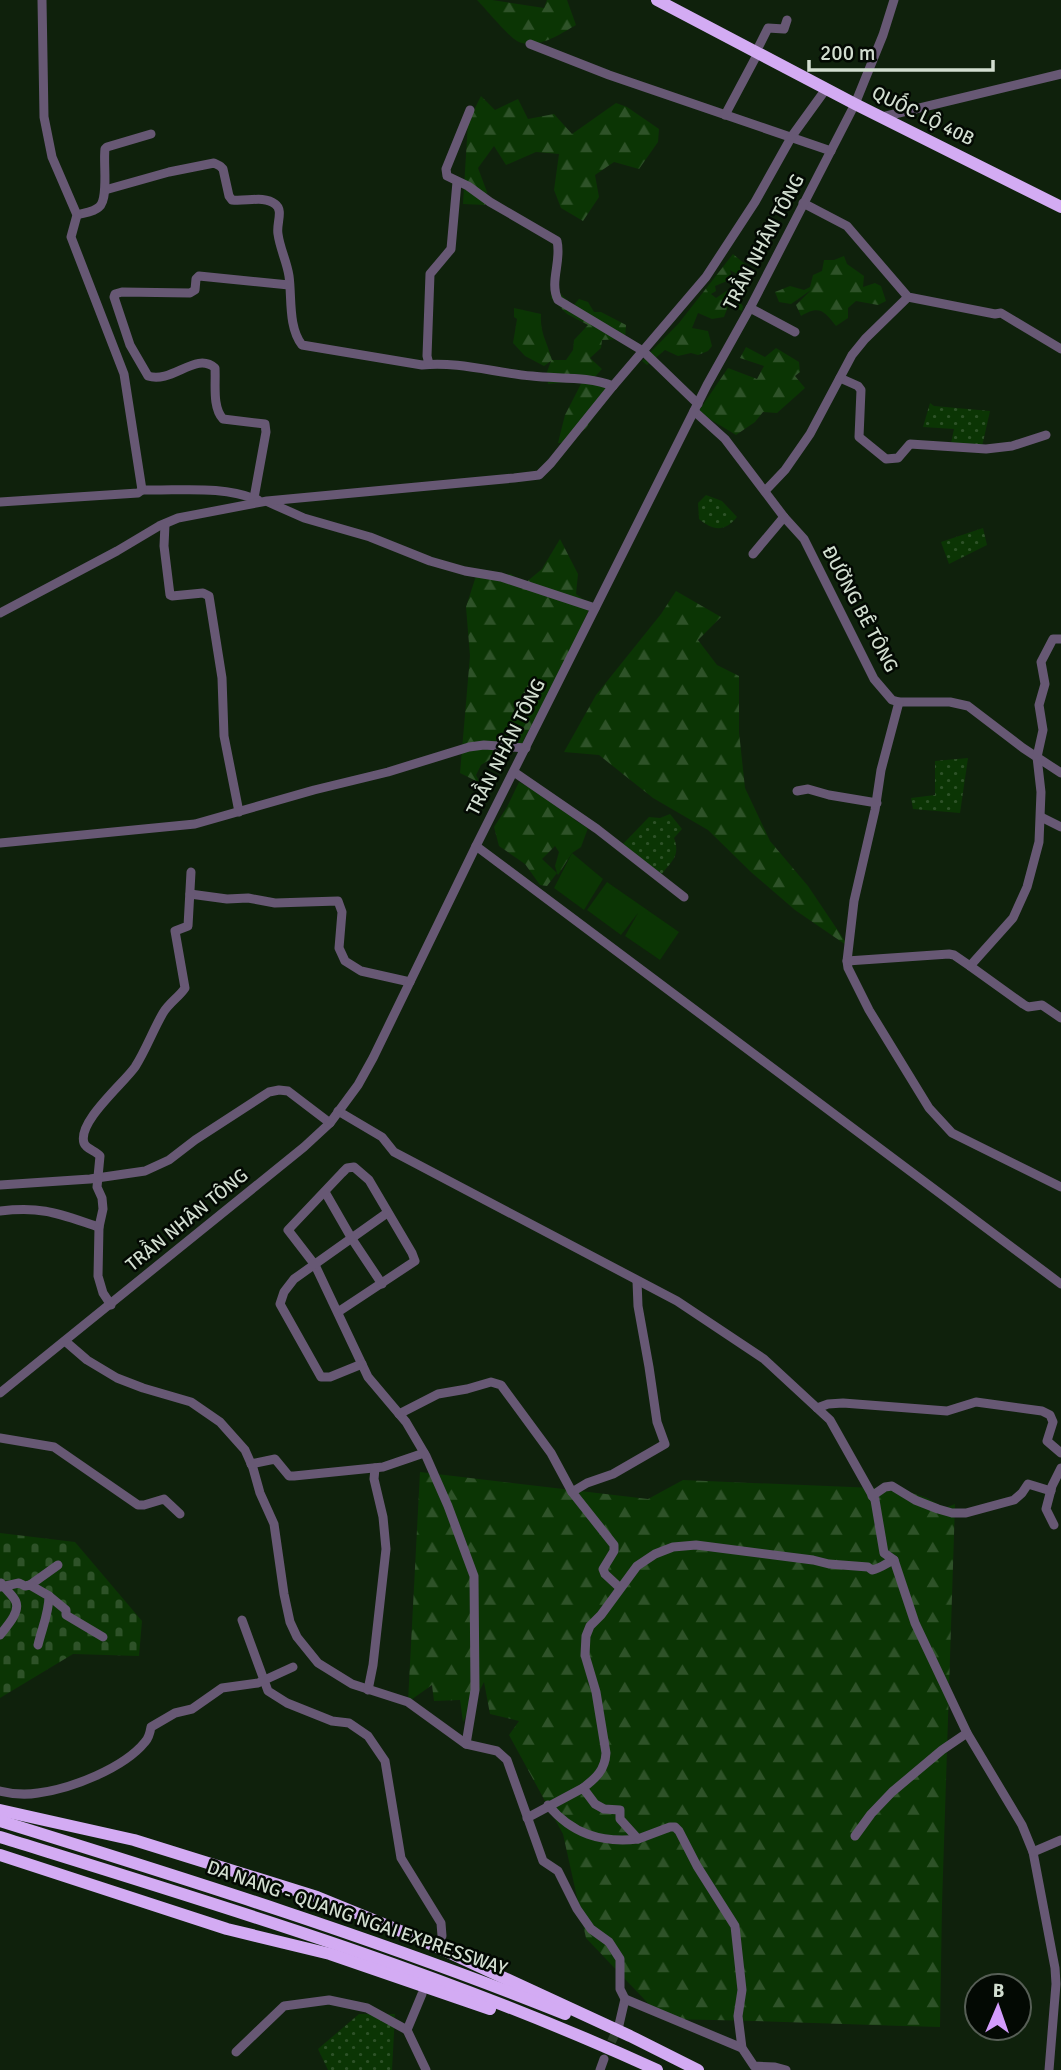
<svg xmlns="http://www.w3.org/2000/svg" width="1061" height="2070" font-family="Signika,sans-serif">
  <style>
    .grass { fill: url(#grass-dots) }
    .forest { fill: url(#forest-firs); fill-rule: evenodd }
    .cemetery { fill: url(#cemetery-stones) }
    .park { fill: #0b3504 }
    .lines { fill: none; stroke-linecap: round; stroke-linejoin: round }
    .minor-tunnel { stroke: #2c3d29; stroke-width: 9; stroke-dasharray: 9 4.5; stroke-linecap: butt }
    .minor { stroke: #675874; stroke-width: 9 }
    .highway { stroke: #d3abf3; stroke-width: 12 }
    .labels { text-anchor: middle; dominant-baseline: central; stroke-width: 5; stroke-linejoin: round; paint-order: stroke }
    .street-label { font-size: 19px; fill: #d2ded0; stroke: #030903 }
  </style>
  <defs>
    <pattern id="grass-dots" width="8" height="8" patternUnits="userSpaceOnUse" patternTransform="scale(1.75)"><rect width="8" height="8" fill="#0b3504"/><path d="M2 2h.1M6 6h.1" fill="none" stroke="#2e5228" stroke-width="1.8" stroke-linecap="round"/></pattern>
    <pattern id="forest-firs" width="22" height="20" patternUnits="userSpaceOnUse" patternTransform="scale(1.75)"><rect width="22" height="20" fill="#0b3504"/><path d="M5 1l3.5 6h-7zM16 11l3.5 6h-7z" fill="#2e5228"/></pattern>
    <pattern id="cemetery-stones" width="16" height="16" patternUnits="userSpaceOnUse" patternTransform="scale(1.75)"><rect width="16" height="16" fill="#0b3504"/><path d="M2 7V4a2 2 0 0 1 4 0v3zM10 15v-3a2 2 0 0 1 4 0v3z" fill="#2e5228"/></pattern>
  </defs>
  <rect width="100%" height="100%" fill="#0f210c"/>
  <!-- grass -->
  <g class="grass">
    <path d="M930,403l4,3 56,5 -9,40 -31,-3 4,-19 -31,-2z"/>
    <path d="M706,495l16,6 15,16c-13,16 -25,13 -38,2l-1,-16z"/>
    <path d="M983,528l4,17 -38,19 -8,-22z"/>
    <path d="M968,758l-8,55 -47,-4 -2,-11 24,-3v-34z"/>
    <path d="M670,814l12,15 -8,9c7,18 -3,24 -13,37l-39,-30 27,-28 11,1z"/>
    <path d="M359,2014h36l-3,56h-64l-10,-21z"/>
  </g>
  <!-- forest -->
  <g class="forest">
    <path d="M477,0h15l52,8 3,-8h20l9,25c-16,9 -40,26 -59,16 -8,-4 -32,-33 -40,-41z"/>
    <path d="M481,96l14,14 23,-11 10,20 26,-5 18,20 44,-31 11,4 32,22 -1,13 -19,27 -25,-7 -19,13 4,22 -16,24 -22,-13 -7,-18 5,-36 -23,-2 -30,13 -12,-19 -16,22 9,24 -2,13 -22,-1 5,-82z"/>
    <path d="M733,254l13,11 -9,9 -7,-4 2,9 -17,7 1,5 -5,3 5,4 12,-8 15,16 -1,5 -7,-3 -5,-7 -6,16 -12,2 -14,-6 -6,15 16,3 4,15 -4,5 -10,4 -7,-2 -13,3 -13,-6 -18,15 -5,-4 37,-38z"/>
    <path d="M844,256l3,8 17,12 -1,11 12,-4 6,3 5,15 -8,4 -22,-4 -8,7v10l-12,8c-12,-15 -16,-21 -35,-10l-5,-11 15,-15 -20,14 -12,-2 -4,-10 15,-6 14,4 6,-3 3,-12 9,-4 2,-11h10z"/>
    <path d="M552,293h8l13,13 6,-7 9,3 6,10h7l25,13 -1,14 -23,1 -1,8 -11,10 12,11 -9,10 -45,5 -1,-12 4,-11 -7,5 -19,-10 -12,-13 4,-24 -3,-2v-9l27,6c-1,20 6,27 11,46h14l7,-10 1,-10 14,-15 -21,-11 -16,-16z"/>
    <path d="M746,347l19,10 11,-9 23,14 1,10 -5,4 10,12 -28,25 -14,-1 -8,10 -19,13 -38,-23 30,-44 29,11 7,-13 -24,-8z"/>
    <path d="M582,382l34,4 -30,42 -18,15h-10l7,-28z"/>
    <path d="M560,539l18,35 -2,20 15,11 -33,72 -34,62 -4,13 -22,-8 -9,16 -8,5 -5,10 4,8 -20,-10 10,-117 -4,-49 10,-31 35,-2 13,10 18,-15z"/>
    <path d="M676,591l45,26 -23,23 19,25 22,11v56l6,56 25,53 38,45 41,61 -54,-37 -43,-37 -44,-43 -55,-32 -54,-43 -35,-3 32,-57 65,-81z"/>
    <path d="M519,782l42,23 15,16 12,7 -7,19 -9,6 -14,22 -1,-2 -10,13 -7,-1 -15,-21 -26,-18 -5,-19 13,-20zM555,846l4,6 -4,14 2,7 -15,-14z"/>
    <path d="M420,1472l228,27 35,-19 216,9 28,9 18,10 10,-4 -13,400 -2,123c-93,-2 -185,-7 -277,-8l-77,-81 -23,-104 -54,-99 10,-14 -29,-7 -6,-32 -21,40 -3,-22 -26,1 -2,-16 -24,17z"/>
  </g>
  <!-- cemetery -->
  <path class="cemetery" d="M0,1533l75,9 67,79 -3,35 -66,-2 -73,44z"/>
  <!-- park -->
  <g class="park">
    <path d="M572,853l31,26 -19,31 -30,-22z"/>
    <path d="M607,882l72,50 -19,28 -35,-24 13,-23 -17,22 -34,-25z"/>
  </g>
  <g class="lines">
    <!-- minor-tunnel -->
    <path class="minor-tunnel" d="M606,2054l13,-29"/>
    <!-- minor -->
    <g class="minor">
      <path d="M530,44l79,31 222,76"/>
      <path d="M756,52l12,-24 16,1 3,-9"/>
      <path d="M470,110l-24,59 1,7 21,10 22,16 67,39c5,20 -8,41 1,59l85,51 55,53"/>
      <path d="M725,115l33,-62"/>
      <path d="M882,117l179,-43"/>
      <path d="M105,190l64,-18 45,-9 6,3 3,3 6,27 3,4c13,2 32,-5 43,4 9,6 1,20 3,30 2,15 9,28 11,42 3,22 -1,51 13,69l120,20c36,-4 74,8 110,11 26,3 56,0 81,10"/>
      <path d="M803,203l44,23 61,71 87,17 6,-1 60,36"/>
      <path d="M77,215c6,-2 17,-3 22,-8 10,-8 4,-44 6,-58l2,-2 44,-13"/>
      <path d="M750,308l45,24"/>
      <path d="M429,364l-2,-8 3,-82 21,-25 6,-67"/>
      <path d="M840,378l18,8 3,4 -2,47 27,22 12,-1 12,-14 76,5 26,-3 34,-11"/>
      <path d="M694,411l31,28 59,78 20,22 70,140 18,21 7,2h51l18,4 55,42 38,25"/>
      <path d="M142,490c40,1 79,-5 116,10"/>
      <path d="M765,491l20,-21 25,-36 42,-79 13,-16 43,-42"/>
      <path d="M254,498l12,-66 -1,-8 -42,-5c-11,-12 -7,-35 -8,-51 -19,-17 -43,16 -67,8l-18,-31 -16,-48 1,-3 7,-2 68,1 5,-3 1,-11 3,-3 90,9"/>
      <path d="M0,502l138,-9 4,-3 -18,-116 -53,-137 6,-22 -25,-58 -8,-40 -2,-117"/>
      <path d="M268,502l36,16 66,19 60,24 35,10 36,6 94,31"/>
      <path d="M165,524l-1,22 6,49 2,1 31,-3 6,3 13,82 2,58 15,76"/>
      <path d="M753,554l31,-37"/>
      <path d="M0,613l117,-62 42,-25 19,-8 89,-17 247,-23 25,-3 12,-12 62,-77 93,-109 49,-75 37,-66 34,-47"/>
      <path d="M1061,639h-8l-12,23 4,22 -6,21 4,25 -6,27 4,35 -2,50 -12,45 -14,31 -43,48 53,38 5,3 14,-2 19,13"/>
      <path d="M899,702l-18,68 -6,40 -21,91 -7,60 1,7 21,42 60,98 23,25 109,54"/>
      <path d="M514,772l83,57 87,68"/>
      <path d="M797,791l11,-2 21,6 48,8"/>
      <path d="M1041,817l20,10"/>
      <path d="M0,843l195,-19 119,-34 74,-18 81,-25 15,-2 42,3"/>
      <path d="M476,846l585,438"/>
      <path d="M190,894l37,5 21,-1 27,5 63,-2 4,11 -3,36 6,13 16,10 49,11"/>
      <path d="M847,961l102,-7 5,1 16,11"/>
      <path d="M338,1111l44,26 12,15 283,149 87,58 66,61 45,80 9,53 10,7 21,63 52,110 55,92 11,27 22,116 1,16 -7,86"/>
      <path d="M0,1185l90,-6 55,-8 24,-11 26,-20 74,-48 10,-2 9,1 42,32"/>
      <path d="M325,1192l27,47 30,45"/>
      <path d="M0,1211c44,-5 59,3 99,16"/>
      <path d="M111,1305l-8,-12 -5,-17 1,-49 4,-18 -1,-11 -5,-11 3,-31c-4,-5 -14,-7 -16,-13 -7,-21 40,-60 51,-76 11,-17 18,-37 28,-54 6,-10 16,-16 22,-25l-10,-57 13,-5 3,-54"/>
      <path d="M338,1312l77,-51 -3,-8 -43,-73 -15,-13 -7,1 -5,5 -54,57 27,35 53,112 38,45 20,34 22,50 26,70 1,114 -9,54"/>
      <path d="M65,1341l22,19 30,18 26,10 48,14 29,20 25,28 8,18 7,25 14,31 10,70 6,28 7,15 21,26 34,21 56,18 58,42 31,7 10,9 36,101 15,10 19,38 14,20 18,13 11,17v30l5,10 -6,26"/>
      <path d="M362,1364l-32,13h-9l-41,-73 4,-12 10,-13 93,-66"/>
      <path d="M0,1393l304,-246 26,-24 28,-38 15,-27 103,-212 231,-461 43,-77 105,-204 28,-69 11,-35"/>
      <path d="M817,1408l11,-4 15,-1 104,8 29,-9 66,9 8,4 3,7 -6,19 14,12"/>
      <path d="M399,1414l39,-20 29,-5 24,-7 10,3 50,68 21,39 42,53v6l-11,18 2,5 14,13"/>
      <path d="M0,1438l54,9 84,58h6l20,-6 16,15"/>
      <path d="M251,1464l24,-5 14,17h5l89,-9 41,-14"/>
      <path d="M572,1492l15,-9 26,-9 52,-30 -8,-22 -8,-55 -11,-61 -1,-25"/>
      <path d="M872,1496l13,-9 7,-1 23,14 23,9 14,4h14l48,-13 8,-7 6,-9 23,7"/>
      <path d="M1054,1525l-8,-16 6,-23 9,-18"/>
      <path d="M30,1585l28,-20"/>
      <path d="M0,1587l19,-4 6,3 5,-1 19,11c0,17 -7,32 -11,49"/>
      <path d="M49,1596l17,14v5l37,22"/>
      <path d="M242,1620l26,71 19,12 45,18 17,2 19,13 17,25 16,97 40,65 1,13"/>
      <path d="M0,1635c6,-8 20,-22 16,-33 -2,-6 -11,-13 -15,-19"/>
      <path d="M368,1690l5,-25 13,-116 -3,-32 -9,-38 1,-11"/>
      <path d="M583,1788c13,-10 22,-18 23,-35l-10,-61 -11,-37 1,-19 4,-10 11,-11 36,-49 18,-12 18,-7 23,-2 117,15 16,4 39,3 4,3c10,-2 14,-7 22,-10"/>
      <path d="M0,1791c12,3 26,4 38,2 33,-4 86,-25 107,-51 4,-4 5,-9 6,-15l24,-14 17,-4 30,-21 36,-5 35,-16"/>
      <path d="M548,1805c24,29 53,38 90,34"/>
      <path d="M527,1818l56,-30 12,16 9,5 16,1v9l18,20 32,-12h5l4,4 18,35 38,60 7,64 -4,26 4,32 12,18 21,1 11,3"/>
      <path d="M855,1836l16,-22 21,-22 50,-42 25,-17"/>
      <path d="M1033,1852l28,-12"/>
      <path d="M422,1994l-15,36 19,40"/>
      <path d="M625,1999l117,49"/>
      <path d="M236,2052l48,-46 45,-6 38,8 40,22"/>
      <path d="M600,2070l4,-11"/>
    </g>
    <!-- highway -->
    <g class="highway">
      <path d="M657,0l198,104 206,103"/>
      <path d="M0,1810l134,30 183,57 103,42 210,97 68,34"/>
      <path d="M0,1821c190,59 381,119 565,193"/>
      <path d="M0,1837c222,69 446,136 657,233"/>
      <path d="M0,1855l227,74 103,25 160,55"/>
    </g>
  </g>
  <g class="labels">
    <!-- street labels -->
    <g class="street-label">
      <text transform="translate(923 116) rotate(26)">QUỐC LỘ 40B</text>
      <text transform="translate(764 242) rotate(-62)">TRẦN NHÂN TÔNG</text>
      <text transform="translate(860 609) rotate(62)">ĐƯỜNG BÊ TÔNG</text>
      <text transform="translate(506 747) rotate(-63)">TRẦN NHÂN TÔNG</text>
      <text transform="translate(187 1220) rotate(-39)">TRẦN NHÂN TÔNG</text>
      <text transform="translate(357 1918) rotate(19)">DA NANG - QUANG NGAI EXPRESSWAY</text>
    </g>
  </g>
  <!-- north arrow -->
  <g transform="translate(998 2007) rotate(2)"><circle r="33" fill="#030903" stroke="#565e55" stroke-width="2"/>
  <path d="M0-5L12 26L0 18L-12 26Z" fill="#d39cfc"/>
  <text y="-10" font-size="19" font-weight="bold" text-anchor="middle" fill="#d2ded0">B</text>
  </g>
  <!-- scale -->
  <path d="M809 60v10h184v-10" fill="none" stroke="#d2ded0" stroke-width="3.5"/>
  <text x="820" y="60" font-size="21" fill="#d2ded0" stroke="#030903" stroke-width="5" paint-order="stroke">200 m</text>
</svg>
